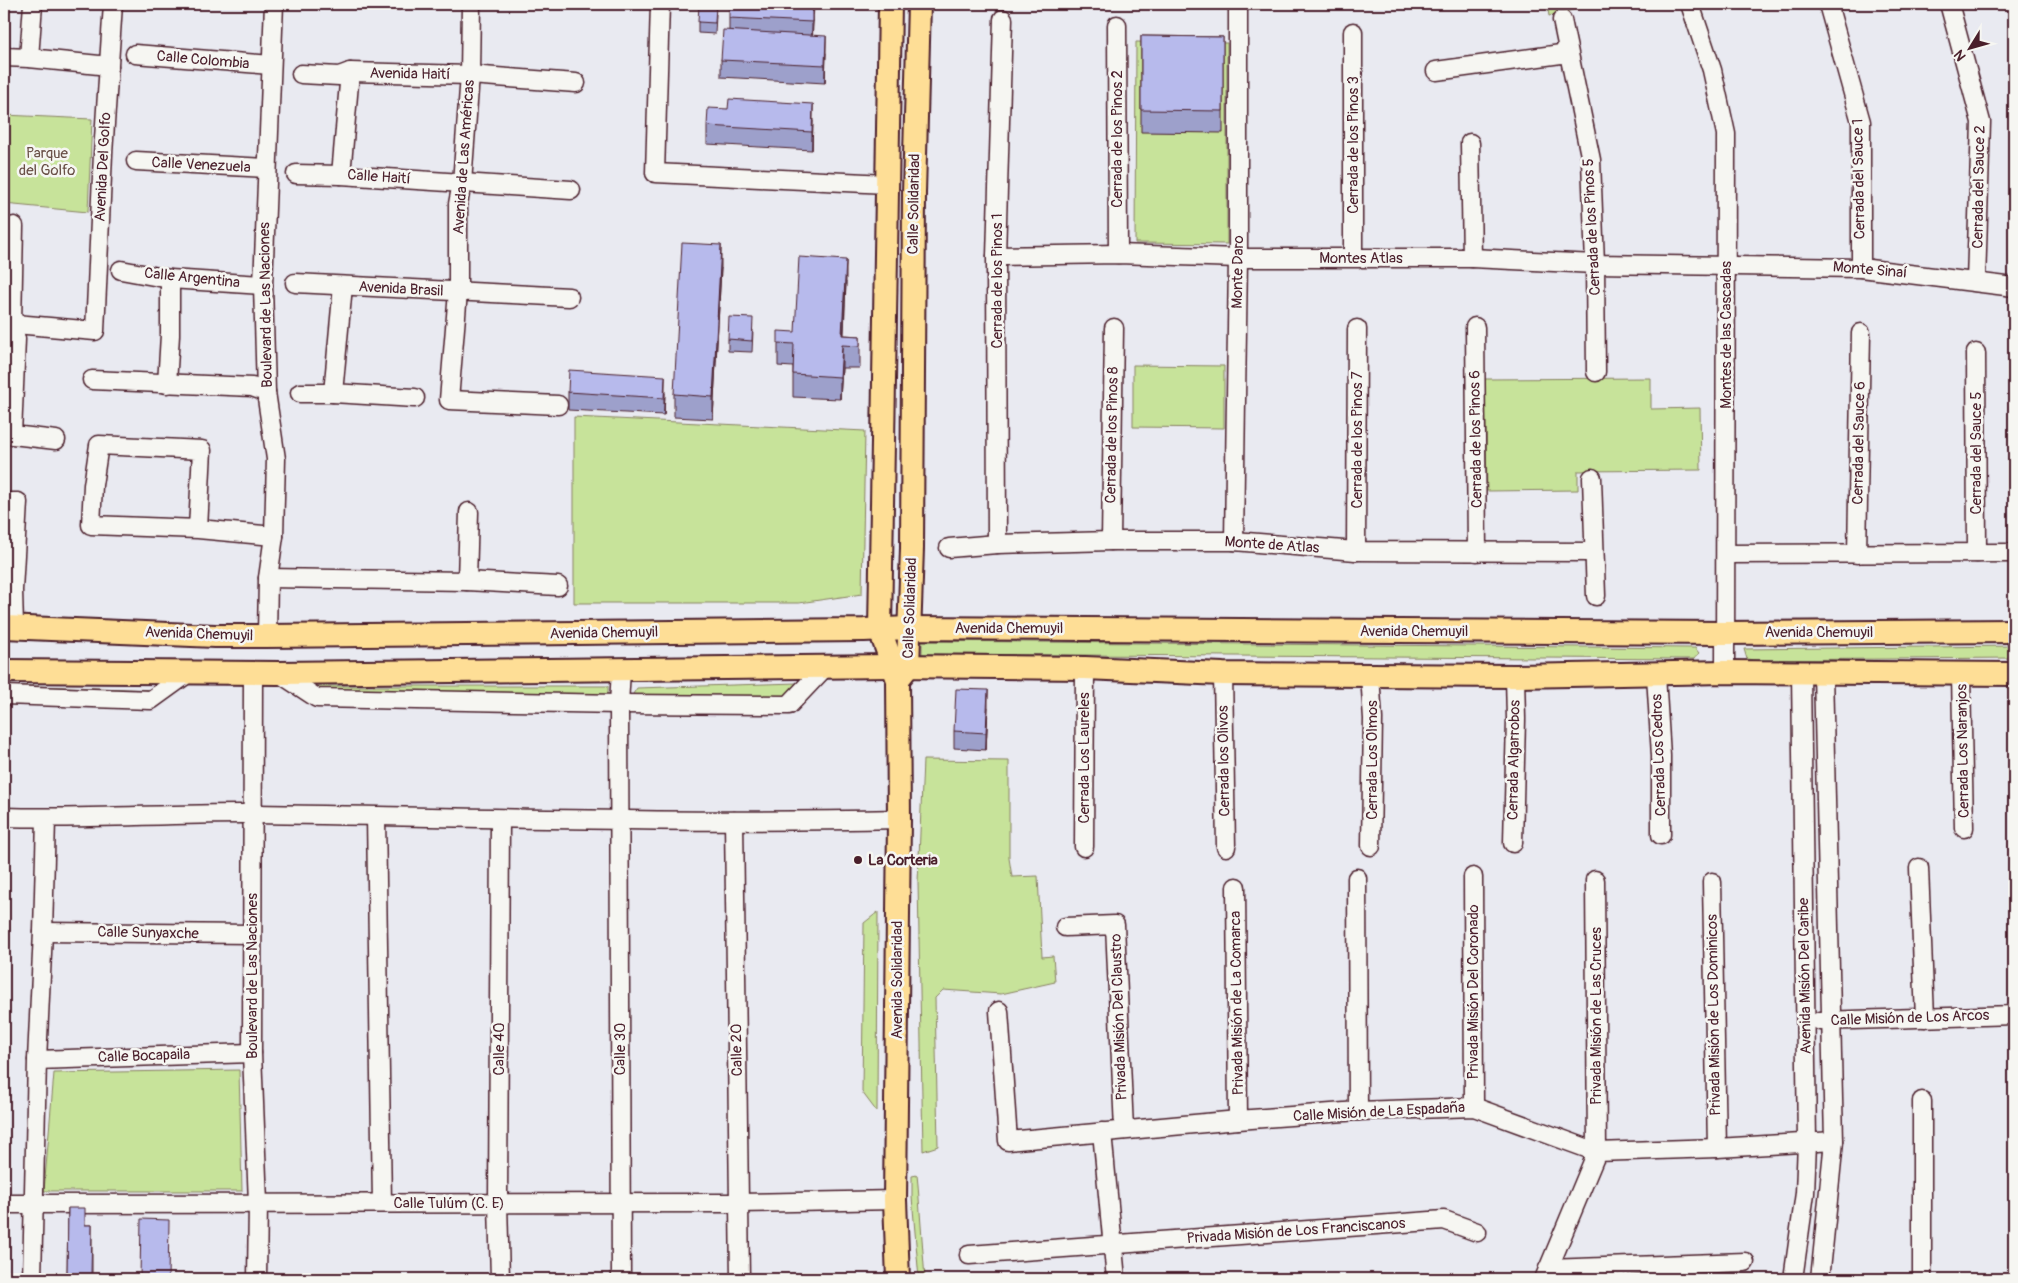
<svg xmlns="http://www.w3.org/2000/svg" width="2018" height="1283" font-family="Pangolin,sans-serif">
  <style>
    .green { fill: #c7e39a; stroke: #888162 }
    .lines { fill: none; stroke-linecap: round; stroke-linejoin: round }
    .minor-casing { stroke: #4a1f2b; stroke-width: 21 }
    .major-casing { stroke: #4a1f2b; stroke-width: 26 }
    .minor { stroke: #f6f6f2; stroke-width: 18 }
    .major { stroke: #fede96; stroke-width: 22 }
    .wall { fill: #9da0cb; stroke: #4a1f2b }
    .shaded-wall { fill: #8082a5; stroke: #4a1f2b }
    .building { fill: #b7baec; stroke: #4a1f2b }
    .poi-dot { fill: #4a1f2b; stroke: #f6f6f2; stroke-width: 2 }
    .labels { text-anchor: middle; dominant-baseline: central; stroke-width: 5; stroke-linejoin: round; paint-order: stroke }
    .street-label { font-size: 15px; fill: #4a1f2b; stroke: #f6f6f2 }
    .park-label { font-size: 15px; fill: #695047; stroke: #f6f6f2 }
    .poi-label { font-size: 15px; font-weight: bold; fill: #4a1f2b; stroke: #f6f6f2; text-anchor: start }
  </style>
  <rect width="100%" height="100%" fill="#e9eaf1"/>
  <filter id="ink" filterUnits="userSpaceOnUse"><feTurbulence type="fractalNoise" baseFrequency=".02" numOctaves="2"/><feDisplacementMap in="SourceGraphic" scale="10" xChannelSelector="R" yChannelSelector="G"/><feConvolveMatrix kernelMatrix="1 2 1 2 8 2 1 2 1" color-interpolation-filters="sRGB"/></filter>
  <g filter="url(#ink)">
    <!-- green -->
    <g class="green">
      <path d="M1547,4h49l-47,12z"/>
      <path d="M1136,42l91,1v201l-92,-1z"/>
      <path d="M4,115l88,4 -4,93 -84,-8z"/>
      <path d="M1133,365l91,1v62l-91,-1z"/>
      <path d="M1651,378v31l49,-1 1,62 -123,1v19l-91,1 -2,-112z"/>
      <path d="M574,417l291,14 -3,163 -63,9h-225z"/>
      <path d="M922,641l773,7 4,5 -5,6 -772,-5z"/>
      <path d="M2014,646v12l-260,2 -7,-1 -3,-10z"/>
      <path d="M797,683l-15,15h-145l-4,-4 4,-6z"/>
      <path d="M4,685l154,5 -7,4 -147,-5z"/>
      <path d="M311,686h297v9l-294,-6z"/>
      <path d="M923,760l86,1v97l3,19 26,-1 4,81 11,-1 2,26 -54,12 -58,-4 -8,8 3,148 -15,5 -5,-269z"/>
      <path d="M878,912l-1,200 -15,-20 2,-169z"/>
      <path d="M239,1070l3,121h-198l10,-118z"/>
      <path d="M917,1175l1,10 7,94h-6l-7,-82v-21z"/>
    </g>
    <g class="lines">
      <defs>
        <g id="minor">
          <path d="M471,4l-1,71 -8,108 -4,21v88l-9,108 109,5"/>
          <path d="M660,4l-5,169 232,11"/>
          <path d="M1690,4l22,66 14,64 -1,538"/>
          <path d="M1828,4l33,118v146"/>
          <path d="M1950,7l31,115 -5,160"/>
          <path d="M1562,20l29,140 4,104 1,108"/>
          <path d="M1117,25l1,229"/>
          <path d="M135,54l136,11"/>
          <path d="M4,57l25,1 80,8"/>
          <path d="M29,58l4,-54"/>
          <path d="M1436,71l132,-18"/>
          <path d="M301,74l38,2 11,-4 120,3 106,8"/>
          <path d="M1470,143l2,115"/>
          <path d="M136,161l130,7"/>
          <path d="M296,174l45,1 230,15"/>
          <path d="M341,175l9,-103"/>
          <path d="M996,256l122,-2 120,4h234l123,6 266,4 153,19"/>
          <path d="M1353,257v-225"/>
          <path d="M121,270l49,9 93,6"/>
          <path d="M295,283l274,14"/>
          <path d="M343,286l-10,107 82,5"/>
          <path d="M4,323l91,8 8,-177 10,-150"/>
          <path d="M1475,327l2,225"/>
          <path d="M1976,353l1,200"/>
          <path d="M92,380l160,7 14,5"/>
          <path d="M167,384l3,-49v-56"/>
          <path d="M300,393h33"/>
          <path d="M4,434l52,6"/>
          <path d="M12,434l4,-95 -4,-15 2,-98"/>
          <path d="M1592,478l4,118"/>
          <path d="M4,502h14l-5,88 1,37"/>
          <path d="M198,529l4,-79 -103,-5 -6,40 -2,40 107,4 76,7"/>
          <path d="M1111,541l3,-213"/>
          <path d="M1234,541l4,-283v-254"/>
          <path d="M997,544l-1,-288 7,-237"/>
          <path d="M949,548l48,-4 114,-3h123l122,10 238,1"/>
          <path d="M1356,551l1,-222"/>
          <path d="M1726,554l288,-1"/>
          <path d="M1857,554l4,-221"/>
          <path d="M268,578l199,3 91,5"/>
          <path d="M467,581l2,-69"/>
          <path d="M267,636l1,-58 6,-42 2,-77 -10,-67 -3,-107 11,-281"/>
          <path d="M279,673l38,25 302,6 170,1 37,-39"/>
          <path d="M253,674l-1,379 6,150 -1,76"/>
          <path d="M1223,674l3,173"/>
          <path d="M1370,675l3,44 -2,127"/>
          <path d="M1656,675l5,81v79"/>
          <path d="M1961,675l3,153"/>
          <path d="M4,695l147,5 36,-26"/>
          <path d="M4,817c84,3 168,-4 252,-3 214,3 428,10 643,5"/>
          <path d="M376,817l6,386"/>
          <path d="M734,821l6,458"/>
          <path d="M1513,843l3,-124 -1,-43"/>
          <path d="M1084,847l1,-179"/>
          <path d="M1919,868l6,150"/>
          <path d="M1473,877l1,230"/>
          <path d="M1357,878l1,233"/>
          <path d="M1712,882l5,266"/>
          <path d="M1236,887l2,233"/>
          <path d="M1065,927l50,-2 9,205"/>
          <path d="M43,932l209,2"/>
          <path d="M999,1011l9,130 230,-21 120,-9 116,-4 123,45 120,-4 117,-7"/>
          <path d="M1820,1021l194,-6"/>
          <path d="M37,1060l215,-7"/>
          <path d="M1922,1101v178"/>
          <path d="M1102,1132l14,147"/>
          <path d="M4,1204l734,-1 157,-3"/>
          <path d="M969,1255l475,-35 33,12"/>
          <path d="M1548,1269l197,-7"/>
          <path d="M32,1279l5,-219 6,-128 3,-113"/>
          <path d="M500,1279l-2,-76 2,-384"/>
          <path d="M621,1279l-2,-575 2,-34"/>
          <path d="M1544,1279l53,-127 -2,-272"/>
          <path d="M1793,1279l12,-86 2,-50 -6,-471"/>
          <path d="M1820,1279l14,-138 -11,-469"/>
        </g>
        <g id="major">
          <path d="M890,4l-10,626 18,50 1,139 -4,381 3,79"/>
          <path d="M4,627l211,9h52l597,-6 44,-2 817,5 289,-2"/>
          <path d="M4,671l275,2 613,-7 193,2 138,6 292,2 210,-4 289,2"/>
          <path d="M900,677l8,-10 4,-119 2,-355 5,-189"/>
        </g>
      </defs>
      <!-- minor casing -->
      <use href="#minor" class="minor-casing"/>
      <!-- major casing -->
      <use href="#major" class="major-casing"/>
      <!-- minor -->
      <use href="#minor" class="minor"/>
      <!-- major -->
      <use href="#major" class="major"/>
    </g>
    <!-- wall -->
    <g class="wall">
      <path d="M316,4h84v6z"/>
      <path d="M814,4l-2,31 14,18 -1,30 -104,-6v-17l8,-29v-13z"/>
      <path d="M716,14l-1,20 -17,-1v-11z"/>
      <path d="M1141,36l82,1v96l-82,-1z"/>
      <path d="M728,109l85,12 -1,29 -105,-6v-18z"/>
      <path d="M721,268l-8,151 -39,-2v-23z"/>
      <path d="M846,282l-2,53 16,1v32h-18l-2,31 -47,-2v-30l-15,-1v-23l17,-11z"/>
      <path d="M753,330l-1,22 -24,-1v-12z"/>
      <path d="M568,392l97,1 -1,22 -96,-5z"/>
      <path d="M988,707l-2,43 -32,-2v-17z"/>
      <path d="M68,1208l17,17h7v54h-25z"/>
    </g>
    <!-- shaded-wall -->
    <g class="shaded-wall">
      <path d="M812,4h2l-2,41z"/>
      <path d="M826,36v17l-1,30v-18z"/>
      <path d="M813,104v17l-1,29v-18z"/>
      <path d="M721,245v23l-8,151v-22z"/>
      <path d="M846,260v22l-3,63 -1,-10z"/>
      <path d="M842,345v23l-2,31v-22z"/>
      <path d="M665,376v17l-1,22v-17z"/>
      <path d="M988,690v17l-2,43v-17z"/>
    </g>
    <!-- building -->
    <g class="building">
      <path d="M699,4h17l-1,19 -17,-1z"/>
      <path d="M729,4h83v18l-83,-4z"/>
      <path d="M723,30l103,6 -1,29 -104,-5z"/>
      <path d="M1141,36l82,1v74l-82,-1z"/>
      <path d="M729,99l84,5 -1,28 -105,-6 1,-18 20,1z"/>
      <path d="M682,243l39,2 -8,152 -39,-3z"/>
      <path d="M799,257l47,3 -4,75 18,1v10l-18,-1 -2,32 -47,-3 1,-30 -16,-1v-12l17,1z"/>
      <path d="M729,317l24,1 -1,23 -24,-2z"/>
      <path d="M569,370l96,6 -1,22 -96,-6z"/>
      <path d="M956,689l32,1 -2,43 -32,-2z"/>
      <path d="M68,1208h17v17h7l-1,51h-24z"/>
      <path d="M141,1219l28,1 -1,59h-28z"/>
    </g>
  </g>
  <!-- markers -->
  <circle class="poi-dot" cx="858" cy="860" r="5"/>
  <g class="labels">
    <!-- street labels -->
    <g class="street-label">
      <text transform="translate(203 60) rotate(5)">Calle Colombia</text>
      <text transform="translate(410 74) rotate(1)">Avenida Haití</text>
      <text transform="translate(1117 139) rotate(-90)">Cerrada de los Pinos 2</text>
      <text transform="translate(1353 145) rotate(-90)">Cerrada de los Pinos 3</text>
      <text transform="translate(464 157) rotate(-86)">Avenida de Las Américas</text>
      <text transform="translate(201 165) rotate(3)">Calle Venezuela</text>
      <text transform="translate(103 167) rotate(-87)">Avenida Del Golfo</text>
      <text transform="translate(379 177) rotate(4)">Calle Haití</text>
      <text transform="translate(1859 179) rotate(-91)">Cerrada del Sauce 1</text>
      <text transform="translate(1979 187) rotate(-89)">Cerrada del Sauce 2</text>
      <text transform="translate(914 204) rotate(-89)">Calle Solidaridad</text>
      <text transform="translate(1592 227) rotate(-93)">Cerrada de los Pinos 5</text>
      <text x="1361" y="258">Montes Atlas</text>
      <text transform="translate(1870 270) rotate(5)">Monte Sinaí</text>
      <text transform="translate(1238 272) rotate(-89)">Monte Daro</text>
      <text transform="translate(192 278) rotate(6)">Calle Argentina</text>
      <text transform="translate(997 281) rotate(-90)">Cerrada de los Pinos 1</text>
      <text transform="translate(401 289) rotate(3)">Avenida Brasil</text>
      <text transform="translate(266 305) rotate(-91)">Boulevard de Las Naciones</text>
      <text transform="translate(1726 335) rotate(-90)">Montes de las Cascadas</text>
      <text transform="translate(1112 435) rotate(-89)">Cerrada de los Pinos 8</text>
      <text transform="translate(1476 439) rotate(-91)">Cerrada de los Pinos 6</text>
      <text transform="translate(1357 440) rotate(-90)">Cerrada de los Pinos 7</text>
      <text transform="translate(1859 443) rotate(-89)">Cerrada del Sauce 6</text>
      <text transform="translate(1976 453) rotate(-90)">Cerrada del Sauce 5</text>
      <text transform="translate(1272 545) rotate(4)">Monte de Atlas</text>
      <text transform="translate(910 608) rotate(-88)">Calle Solidaridad</text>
      <text x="1009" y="628">Avenida Chemuyil</text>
      <text x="1414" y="631">Avenida Chemuyil</text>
      <text x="1819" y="632">Avenida Chemuyil</text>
      <text transform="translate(604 633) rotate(-1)">Avenida Chemuyil</text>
      <text transform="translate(199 634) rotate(2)">Avenida Chemuyil</text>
      <text transform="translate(1963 751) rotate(-91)">Cerrada Los Naranjos</text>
      <text transform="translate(1659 755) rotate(-92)">Cerrada Los Cedros</text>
      <text transform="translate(1084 758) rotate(-90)">Cerrada Los Laureles</text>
      <text transform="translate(1372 760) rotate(-90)">Cerrada Los Olmos</text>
      <text transform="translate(1514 760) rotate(-89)">Cerrada Algarrobos</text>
      <text transform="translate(1224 761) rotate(-91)">Cerrada los Olivos</text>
      <text transform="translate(148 933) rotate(1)">Calle Sunyaxche</text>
      <text transform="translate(252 976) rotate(-90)">Boulevard de Las Naciones</text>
      <text transform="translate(1805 976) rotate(-91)">Avenida Misión Del Caribe</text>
      <text transform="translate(897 980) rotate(-90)">Avenida Solidaridad</text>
      <text transform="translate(1473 992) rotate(-90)">Privada Misión Del Coronado</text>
      <text transform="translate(1237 1003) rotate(-91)">Privada Misión de La Comarca</text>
      <text transform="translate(1714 1015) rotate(-91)">Privada Misión de Los Dominicos</text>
      <text transform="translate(1596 1016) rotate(-90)">Privada Misión de Las Cruces</text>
      <text transform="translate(1119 1017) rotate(-92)">Privada Misión Del Claustro</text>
      <text transform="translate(1910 1018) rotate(-2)">Calle Misión de Los Arcos</text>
      <text transform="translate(499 1049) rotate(-90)">Calle 40</text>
      <text transform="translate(620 1049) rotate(-90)">Calle 30</text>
      <text transform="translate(737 1050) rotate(-91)">Calle 20</text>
      <text transform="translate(144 1056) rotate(-2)">Calle Bocapaila</text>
      <text transform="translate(1379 1112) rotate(-3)">Calle Misión de La Espadaña</text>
      <text x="449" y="1203">Calle Tulúm (C. E)</text>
      <text transform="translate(1296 1231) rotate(-4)">Privada Misión de Los Franciscanos</text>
    </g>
    <!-- park labels -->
    <g class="park-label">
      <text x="47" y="153">Parque<tspan x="47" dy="17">del Golfo</tspan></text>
    </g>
    <!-- poi labels -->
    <g class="poi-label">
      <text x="868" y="860">La Corteria</text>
    </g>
  </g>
  <!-- margin -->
  <rect width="2018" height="1283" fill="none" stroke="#f6f6f2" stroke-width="20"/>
  <rect x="10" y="10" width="1998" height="1263" fill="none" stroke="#4a1f2b" stroke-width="2" filter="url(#ink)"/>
  <!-- north arrow -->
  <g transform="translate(1970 48) rotate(233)" stroke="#f6f6f2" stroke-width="4" paint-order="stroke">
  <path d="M0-4L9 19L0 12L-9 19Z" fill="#4a1f2b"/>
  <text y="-8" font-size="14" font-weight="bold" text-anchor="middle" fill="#4a1f2b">N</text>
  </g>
</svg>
